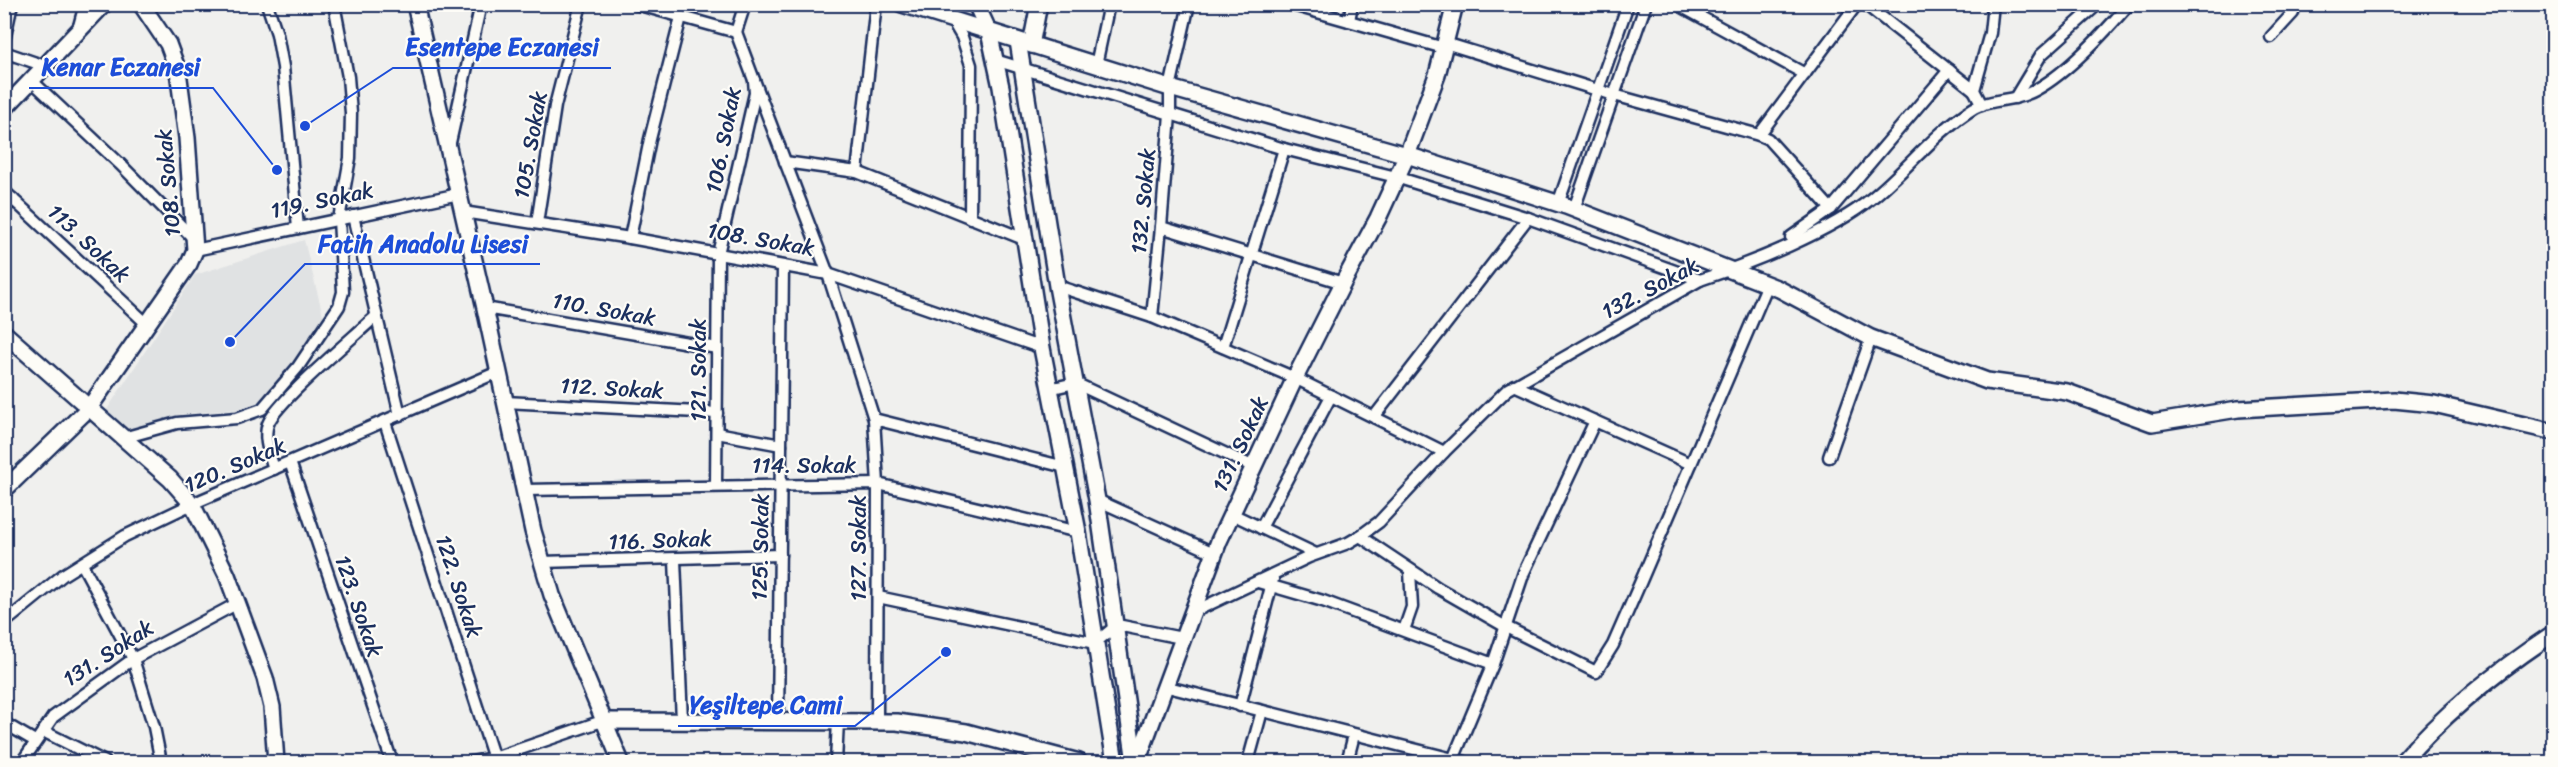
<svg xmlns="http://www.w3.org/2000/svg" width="2558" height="767" font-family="Sriracha,sans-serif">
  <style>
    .built { fill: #e0e2e3 }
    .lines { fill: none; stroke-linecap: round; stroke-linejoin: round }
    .street-casing { stroke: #1b2f5e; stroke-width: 15 }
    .secondary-casing { stroke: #1b2f5e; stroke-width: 20 }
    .street { stroke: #fdfcf7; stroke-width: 10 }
    .secondary { stroke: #fdfcf7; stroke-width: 15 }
    .labels { text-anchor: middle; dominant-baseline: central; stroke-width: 4.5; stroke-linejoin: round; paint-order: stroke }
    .street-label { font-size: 22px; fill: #1b2f5e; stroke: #fdfcf7 }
    .leader { fill: none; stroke: #1d4ed8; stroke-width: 2 }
    .callout-dot { fill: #1d4ed8; stroke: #fdfcf7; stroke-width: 2 }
    .callout-label { font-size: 24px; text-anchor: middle; font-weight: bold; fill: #1d4ed8; stroke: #fdfcf7; stroke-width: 4.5; stroke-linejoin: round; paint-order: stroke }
  </style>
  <rect width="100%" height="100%" fill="#f0f0ee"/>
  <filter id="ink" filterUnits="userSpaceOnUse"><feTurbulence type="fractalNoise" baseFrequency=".0167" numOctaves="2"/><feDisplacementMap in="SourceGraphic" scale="12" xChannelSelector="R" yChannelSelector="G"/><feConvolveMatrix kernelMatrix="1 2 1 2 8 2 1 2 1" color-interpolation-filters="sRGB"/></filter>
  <g filter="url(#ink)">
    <!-- built -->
    <path class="built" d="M304,240l20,79 -59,79 -22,11 -66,6 -52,16 -19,-20 89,-136z"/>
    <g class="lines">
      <defs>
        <g id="street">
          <path d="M267,4l10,30 6,33 15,161"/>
          <path d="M636,4l100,28 18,48 1,13 -37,161 -2,231"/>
          <path d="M876,4l-19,168 167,67"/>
          <path d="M1289,4l155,44"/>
          <path d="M1677,4l128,70"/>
          <path d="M1865,4l109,86"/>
          <path d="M952,20l10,17 9,28 -1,153"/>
          <path d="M1349,21l3,-17"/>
          <path d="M78,30l7,-26"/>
          <path d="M736,32l9,-28"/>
          <path d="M2271,37l22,-24 -1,-9"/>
          <path d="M4,41l8,-37"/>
          <path d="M1445,43l169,52 145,40 9,4 63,70"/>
          <path d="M4,52l41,14"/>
          <path d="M995,60l289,89 112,28 132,41 172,62"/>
          <path d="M1096,65l13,-61"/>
          <path d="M754,80l74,194 46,145 4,65 -1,237"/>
          <path d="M32,81l88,83 76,77"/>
          <path d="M2015,98l26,-43 57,-51"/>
          <path d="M1982,105l-8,-15 16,-57 3,-29"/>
          <path d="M1759,135l98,-131"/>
          <path d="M449,147l32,-143"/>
          <path d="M785,162l72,10"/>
          <path d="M4,191l143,133"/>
          <path d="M1558,204l70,-200"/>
          <path d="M4,209l9,-10"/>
          <path d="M1574,209l72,-205"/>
          <path d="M463,212l167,26 198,36 214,74"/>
          <path d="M353,216l47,199"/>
          <path d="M537,223l18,-117 26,-102"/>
          <path d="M1161,227l182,56"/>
          <path d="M1791,237l40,-28 118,-139"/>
          <path d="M630,238l20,-99 31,-122"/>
          <path d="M195,250l264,-56"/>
          <path d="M1057,286l95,31 143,61 149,74"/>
          <path d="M485,308l232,40"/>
          <path d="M1152,317l9,-90 9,-112v-27l19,-84"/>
          <path d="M1223,347l61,-198"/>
          <path d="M1514,385l177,79"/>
          <path d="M1049,389l26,-6 179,84"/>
          <path d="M505,402l212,11"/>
          <path d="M1374,417l154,-199"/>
          <path d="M874,419l191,48"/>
          <path d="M385,422l110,340"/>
          <path d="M717,433l64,12"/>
          <path d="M123,438l54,-15 60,-5 25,-9 36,-42 41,-61 4,-14 -4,-73 11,-61 1,-45 -3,-36 -14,-73"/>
          <path d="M1829,457l42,-119"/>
          <path d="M290,462l102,300"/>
          <path d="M274,469c-4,-14 -11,-31 -6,-45 8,-22 87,-88 108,-108"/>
          <path d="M525,490l353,-6 200,48"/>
          <path d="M1097,500l117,53"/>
          <path d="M1232,514l84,40"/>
          <path d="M1261,528l70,-132"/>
          <path d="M1360,536l78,52 68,39 90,45 17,-27 28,-64 127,-297"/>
          <path d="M675,560l7,161"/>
          <path d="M542,562l238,-7"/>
          <path d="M82,564l51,95 21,68 7,35"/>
          <path d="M1258,582l65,19 170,63"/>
          <path d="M878,597l217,46 22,-18 65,13"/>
          <path d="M1191,613l118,-56 39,-14 12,-7 19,-14 65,-70 63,-62 193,-110c51,-17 131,-48 172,-82 36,-29 63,-66 102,-90 15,-9 37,-7 53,-14 34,-14 78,-62 102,-90"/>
          <path d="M4,623l59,-48 62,-39 67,-32 306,-132"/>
          <path d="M1404,630l8,-23 -2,-36"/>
          <path d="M1164,686l301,76"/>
          <path d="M1240,706l33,-127"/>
          <path d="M778,721l5,-455"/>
          <path d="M4,723l31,18"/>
          <path d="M43,731l62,31"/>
          <path d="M22,762l31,-45 80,-58 105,-56"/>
          <path d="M472,762l22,-4 108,-37"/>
          <path d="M836,762l2,-41"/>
          <path d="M1248,762l14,-51"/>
          <path d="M1347,762l7,-27"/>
          <path d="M1452,762l41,-98 31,-92 71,-151"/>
        </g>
        <g id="secondary">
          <path d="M415,4l70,304 48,223 19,64 69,167"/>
          <path d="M902,4l268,84 237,67 159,51 213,83 92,49 116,43 80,11 85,31 86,-14 156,-9 40,4 120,28"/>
          <path d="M976,4l13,28 12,55 41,261 36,184 37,230"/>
          <path d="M1018,41l39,245 40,214 38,262"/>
          <path d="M1031,45l8,-41"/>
          <path d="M4,109l100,-105"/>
          <path d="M4,333l166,146 22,25 35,71 38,103 7,29 4,55"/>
          <path d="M4,490l85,-82 100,-144 6,-14 -8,-112 -9,-67 -10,-27 -27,-40"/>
          <path d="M602,721l295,1 69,10 113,30"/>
          <path d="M1137,762l82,-221 76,-163 48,-95 35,-65 29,-63 30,-80 18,-71"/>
          <path d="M2402,762c43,-50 96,-92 152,-129"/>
        </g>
      </defs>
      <!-- street casing -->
      <use href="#street" class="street-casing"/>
      <!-- secondary casing -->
      <use href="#secondary" class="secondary-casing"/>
      <!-- street -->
      <use href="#street" class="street"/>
      <!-- secondary -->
      <use href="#secondary" class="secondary"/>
    </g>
  </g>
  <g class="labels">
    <!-- street labels -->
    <g class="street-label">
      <text transform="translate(723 140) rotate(-79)">106. Sokak</text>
      <text transform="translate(530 145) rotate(-80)">105. Sokak</text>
      <text transform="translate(168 183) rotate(-95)">108. Sokak</text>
      <text transform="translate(322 200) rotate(-12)">119. Sokak</text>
      <text transform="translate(1143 201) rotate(-85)">132. Sokak</text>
      <text transform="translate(761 239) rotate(10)">108. Sokak</text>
      <text transform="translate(89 243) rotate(43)">113. Sokak</text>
      <text transform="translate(1650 288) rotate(-28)">132. Sokak</text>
      <text transform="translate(604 309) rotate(10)">110. Sokak</text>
      <text transform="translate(698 370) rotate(-90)">121. Sokak</text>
      <text transform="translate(612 388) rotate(3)">112. Sokak</text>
      <text transform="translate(1240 444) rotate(-65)">131. Sokak</text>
      <text transform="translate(235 465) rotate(-23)">120. Sokak</text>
      <text x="804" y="465">114. Sokak</text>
      <text transform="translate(660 540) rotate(-2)">116. Sokak</text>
      <text transform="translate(760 547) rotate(-89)">125. Sokak</text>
      <text transform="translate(858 548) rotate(-90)">127. Sokak</text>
      <text transform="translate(459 586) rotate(72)">122. Sokak</text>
      <text transform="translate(359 606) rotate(71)">123. Sokak</text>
      <text transform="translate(108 653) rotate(-33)">131. Sokak</text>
    </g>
  </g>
  <!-- callouts -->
  <path class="leader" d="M305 126L393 68H611M277 170L213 88H29M230 342L305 264H540M946 652L855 726H678"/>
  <g class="callout-dot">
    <circle cx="305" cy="126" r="6"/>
    <circle cx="277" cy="170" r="6"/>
    <circle cx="230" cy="342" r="6"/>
    <circle cx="946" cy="652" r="6"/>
  </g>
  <g class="callout-label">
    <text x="502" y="55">Esentepe Eczanesi</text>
    <text x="121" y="75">Kenar Eczanesi</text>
    <text x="423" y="252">Fatih Anadolu Lisesi</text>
    <text x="766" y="713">Yeşiltepe Cami</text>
  </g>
  <!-- margin -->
  <rect width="2558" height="767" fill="none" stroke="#fdfcf7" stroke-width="24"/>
  <rect x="12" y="12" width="2534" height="743" fill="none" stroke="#1b2f5e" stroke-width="2" filter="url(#ink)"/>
</svg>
